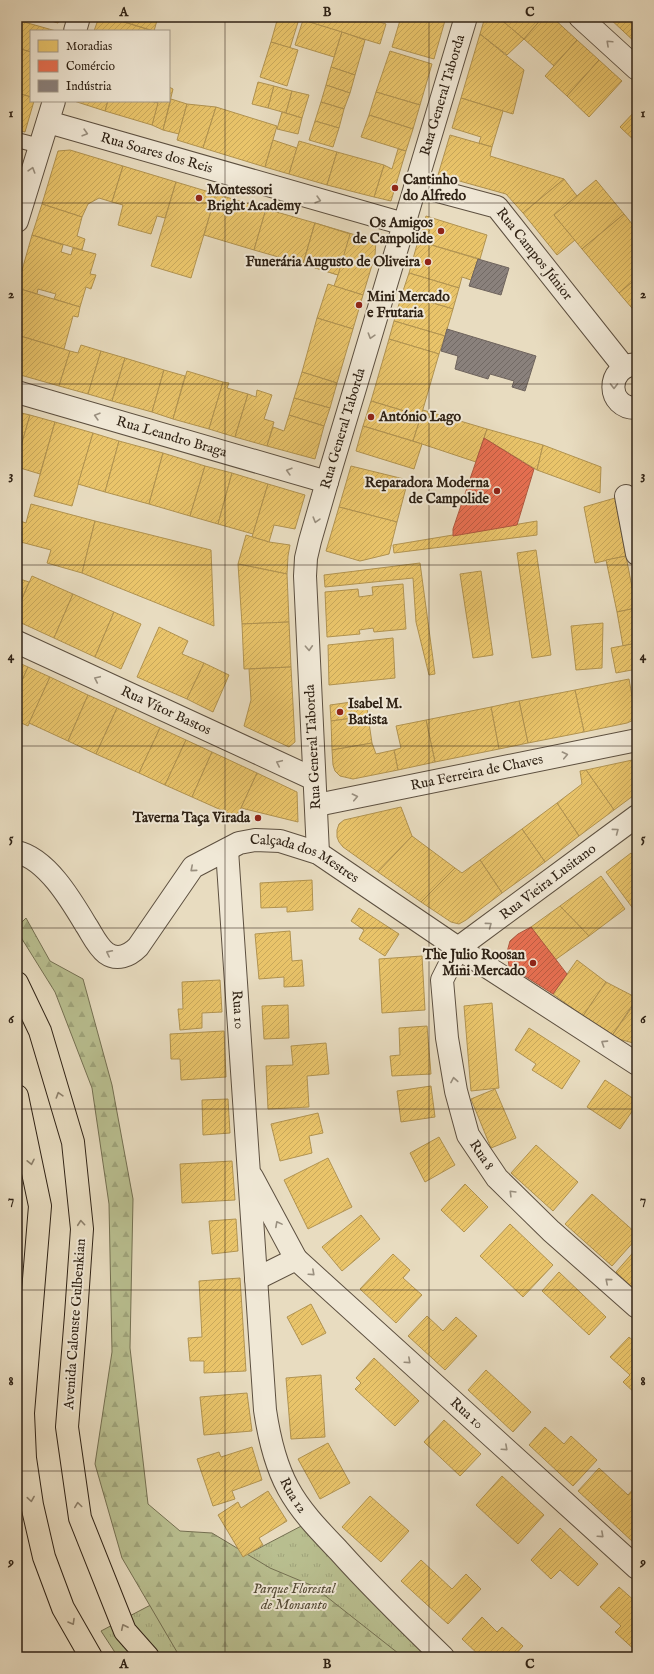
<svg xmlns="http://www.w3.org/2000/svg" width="654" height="1674" font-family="'IM FELL English',serif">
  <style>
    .grass { fill: url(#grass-tufts); stroke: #747052 }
    .forest { fill: url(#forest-firs); stroke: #747052 }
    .homes { fill: url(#homes-hatch); stroke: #b19350 }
    .shops { fill: url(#shops-hatch); stroke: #b0583f }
    .industry { fill: url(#industry-hatch); stroke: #6f645d }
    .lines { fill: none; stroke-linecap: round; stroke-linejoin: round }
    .service-casing { stroke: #5d5040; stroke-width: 16 }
    .minor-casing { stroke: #5d5040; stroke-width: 24 }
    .primary-casing { stroke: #2f2215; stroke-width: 24 }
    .service { stroke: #f0e8d6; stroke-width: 14 }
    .minor { stroke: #f0e8d6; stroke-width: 22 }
    .primary { stroke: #e8dcc0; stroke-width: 22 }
    .oneway { stroke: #998f7f }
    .oneway2 { stroke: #8c7f6a }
    .grid { fill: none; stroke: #2f2215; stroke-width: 1; stroke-opacity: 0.55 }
    .poi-dot { fill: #8f2418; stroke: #f0e8d6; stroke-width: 1.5 }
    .labels { text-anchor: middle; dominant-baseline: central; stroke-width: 4; stroke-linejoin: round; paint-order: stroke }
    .street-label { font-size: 14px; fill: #2f2215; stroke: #f0e8d6 }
    .poi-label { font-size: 14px; font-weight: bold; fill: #2f2215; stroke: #f0e8d6; text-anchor: start }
    .park-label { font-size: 14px; font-style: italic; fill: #524934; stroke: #f0e8d6 }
    .neatline { fill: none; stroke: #2f2215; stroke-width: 1.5 }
    .grid-label { font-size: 13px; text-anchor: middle; font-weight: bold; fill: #2f2215 }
  </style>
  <defs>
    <pattern id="grass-tufts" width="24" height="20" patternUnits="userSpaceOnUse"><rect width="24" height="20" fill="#b9bf90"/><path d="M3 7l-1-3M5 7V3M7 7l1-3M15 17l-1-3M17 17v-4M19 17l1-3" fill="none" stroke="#9fa47b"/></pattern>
    <pattern id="forest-firs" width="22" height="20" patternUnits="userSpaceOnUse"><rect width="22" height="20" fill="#b9bf90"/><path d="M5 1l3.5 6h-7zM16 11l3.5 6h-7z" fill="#9fa47b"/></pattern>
    <pattern id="homes-hatch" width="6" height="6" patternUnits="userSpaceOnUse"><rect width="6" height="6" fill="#e9c46a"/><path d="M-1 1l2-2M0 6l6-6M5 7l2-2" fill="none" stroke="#c8a85b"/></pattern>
    <pattern id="shops-hatch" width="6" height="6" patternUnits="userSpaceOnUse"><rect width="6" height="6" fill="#e76f51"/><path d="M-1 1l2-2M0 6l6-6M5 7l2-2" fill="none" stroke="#bc5b42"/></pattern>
    <pattern id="industry-hatch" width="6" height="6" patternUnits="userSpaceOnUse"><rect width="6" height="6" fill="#8a817c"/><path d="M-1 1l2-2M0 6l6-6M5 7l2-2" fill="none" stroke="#716964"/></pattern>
  </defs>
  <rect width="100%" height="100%" fill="#e8dcc0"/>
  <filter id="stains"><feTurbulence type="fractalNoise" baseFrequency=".005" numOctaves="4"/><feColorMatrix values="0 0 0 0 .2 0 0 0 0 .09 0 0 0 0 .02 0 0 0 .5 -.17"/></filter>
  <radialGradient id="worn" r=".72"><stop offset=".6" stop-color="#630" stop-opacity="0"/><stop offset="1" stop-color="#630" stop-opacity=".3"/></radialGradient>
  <!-- grass -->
  <path class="grass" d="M307,1523l138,134h-327l-17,-26z"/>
  <!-- forest -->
  <path class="forest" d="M26,918l24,43 33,18 29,106 21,114 -3,149 18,156 32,27 32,2 58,35 43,18 90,71h-221l-5,-5 -55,-94 -27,-94 17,-112 -3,-148 -17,-116 -37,-96 -38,-61v-4z"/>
  <!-- homes -->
  <g class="homes">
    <path d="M37,17h23l-2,6z"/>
    <path d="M99,17h9l45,14h-59z"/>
    <path d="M108,17h50l-4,14z"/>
    <path d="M278,17h14l7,2 -9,29 -19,-6z"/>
    <path d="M292,17h71l23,7 -6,20z"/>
    <path d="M401,17h45l-12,42 -42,-12z"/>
    <path d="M485,17h13l26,22 -17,16 -27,-21z"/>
    <path d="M498,17h45l-19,22z"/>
    <path d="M543,17h9l25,23 -23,26 -30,-27z"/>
    <path d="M608,17h29v27z"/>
    <path d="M17,20l39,11h-25v21l-14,-4z"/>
    <path d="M303,20l39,12 -8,25 -39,-12z"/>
    <path d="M342,32l23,8 -10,35 -24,-8z"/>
    <path d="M480,34l44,36 -11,44 -52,-16z"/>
    <path d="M577,40l22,20 -32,36 -22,-20z"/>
    <path d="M271,42l27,8 -11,36 -27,-9z"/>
    <path d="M17,48l14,4v45l-14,-4z"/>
    <path d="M390,51l42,13 -12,41 -44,-13z"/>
    <path d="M599,60l23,21 -33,36 -22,-21z"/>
    <path d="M331,67l24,8 -5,18 -24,-8z"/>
    <path d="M258,82l16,4 -6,22 -16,-4z"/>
    <path d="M326,85l24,8 -6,16 -23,-7z"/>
    <path d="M274,86l18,5 -6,22 -18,-5z"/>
    <path d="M169,87l4,2 -10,41 -11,-5 6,-24h11z"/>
    <path d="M292,91l17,4 -7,23 -16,-5z"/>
    <path d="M376,92l44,13 -7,24 -44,-14z"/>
    <path d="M17,93l14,4v4h3l-9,31 -8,-2z"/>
    <path d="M461,98l42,13 -11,36 -13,-4 2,-6 -29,-9z"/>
    <path d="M171,99l16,5 -8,30 -16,-4z"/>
    <path d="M74,101h34l-3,10z"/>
    <path d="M108,101h42l8,2 -6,22 -47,-14z"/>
    <path d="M321,102l23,7 -5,19 -24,-7z"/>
    <path d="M187,104l29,3 -13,41 -26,-8z"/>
    <path d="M216,107l61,19 -12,41 -62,-19z"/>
    <path d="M637,109v34l-17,-16z"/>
    <path d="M282,112l20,6 -4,16 -21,-5z"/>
    <path d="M369,115l44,14 -7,22 -45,-14z"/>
    <path d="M315,121l24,7 -6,19 -24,-7z"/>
    <path d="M450,135l42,12 -2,9 74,23 -41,34 -17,-19 -68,-19z"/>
    <path d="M273,140l24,8 -8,26 -24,-7z"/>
    <path d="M299,141l38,11 -10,33 -38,-11z"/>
    <path d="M398,149l8,2 -15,50 -17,-4 10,-32 8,4z"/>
    <path d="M70,150l53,16 -11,36 -13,-4 -11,6 -6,13 -40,-13 16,-53z"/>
    <path d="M337,152l47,13 -10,32 -47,-12z"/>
    <path d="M123,166l53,16 -11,36 -8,-2 -6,18 -33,-9 5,-20 -11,-3z"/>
    <path d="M564,179l13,17 -23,19 21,25 -18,15 -34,-42z"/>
    <path d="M596,180l28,34 -42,35 -28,-34z"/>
    <path d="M176,182l40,12 -25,84 -40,-12z"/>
    <path d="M216,194l50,15 -12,41 -50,-15z"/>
    <path d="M42,204l40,13 -5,19 8,3 -3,11 -50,-15z"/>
    <path d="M266,209l49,14 -12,41 -49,-14z"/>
    <path d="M624,214l13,16v48l-18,15 -37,-44z"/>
    <path d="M426,216l61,19 -7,24 -62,-18z"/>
    <path d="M315,223l61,18 -1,14 -12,40 -29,-9 4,-11 -35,-11z"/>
    <path d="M315,223l35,11 -12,41 -35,-11z"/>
    <path d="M32,235l31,10 -2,7 10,3 2,-7 23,6 -6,20 6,1 -5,14 -5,-2 -6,20 -26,-8 2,-5 -18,-5 -1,5 -20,-6z"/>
    <path d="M418,241l60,18 -7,21 -9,-3 -3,11 -50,-15z"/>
    <path d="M409,273l50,15 -6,21 -51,-15z"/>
    <path d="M637,278v36l-18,-21z"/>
    <path d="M328,284l35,11 -10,34 -36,-11z"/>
    <path d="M17,288l63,19 -2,10 -5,-1 -9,33 -47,-14z"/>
    <path d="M402,294l51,15 -8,27 -51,-15z"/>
    <path d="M317,318l36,11 -16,54 -35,-11z"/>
    <path d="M394,321l51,15 -6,18 -50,-15z"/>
    <path d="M17,335l53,16 -11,35 -42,-12z"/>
    <path d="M389,339l50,15 -18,62 -50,-15z"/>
    <path d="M81,345l20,6 -13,43 -29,-8 11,-35 8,2z"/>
    <path d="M101,351l24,7 -13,43 -24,-7z"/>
    <path d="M125,358l39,12 -12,42 -40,-11z"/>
    <path d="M164,370l21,6 -12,43 -21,-7z"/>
    <path d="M187,371l36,11 -14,47 -36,-10z"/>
    <path d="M302,372l35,11 -7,25 -36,-10z"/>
    <path d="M223,382l6,1 -2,5 21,6 -13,43 -26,-8z"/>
    <path d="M257,390l15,5 -8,24 10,3 -7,24 -32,-9 13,-43 8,3z"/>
    <path d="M294,398l36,10 -6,18 -35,-11z"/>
    <path d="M371,401l50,15 -8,25 -50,-15z"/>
    <path d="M423,410l64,19 -11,33 -63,-21z"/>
    <path d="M17,412l13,3 -13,45z"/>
    <path d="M30,415l25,7 -15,52 -23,-7v-7z"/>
    <path d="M289,415l35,11 -9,33 -48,-13 6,-19 11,4z"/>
    <path d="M55,422l38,11 -21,73 -38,-10z"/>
    <path d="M363,426l59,18 -8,25 -58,-18z"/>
    <path d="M487,429l56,16 -6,25 -53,-32z"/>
    <path d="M93,433l26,8 -14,51 -27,-8z"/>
    <path d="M119,441l44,12 -14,51 -44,-12z"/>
    <path d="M543,445l58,22 -1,26 -63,-23z"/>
    <path d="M163,453l42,13 -15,50 -41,-12z"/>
    <path d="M205,466l27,7 -14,51 -28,-8z"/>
    <path d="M351,466l57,14 -11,42 -58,-15z"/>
    <path d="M232,473l36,11 -15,50 -35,-10z"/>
    <path d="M268,484l37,11 -10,34 -21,-4 -5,17 -17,-5z"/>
    <path d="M615,498l11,58 -31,7 -11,-56z"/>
    <path d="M31,504l64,17 -13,52 -35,-10 4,-13 -34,-9v-21l9,3z"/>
    <path d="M339,507l58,15 -8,32 -29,7 -34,-10z"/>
    <path d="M95,521l116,29 3,76 -132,-53z"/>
    <path d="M537,521v14l-143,18 -1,-8z"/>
    <path d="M246,535l23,7 21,3 -2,11 -1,18 -49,-10z"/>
    <path d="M536,550l15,105 -19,3 -15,-105z"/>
    <path d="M626,556l10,52 -19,4 -11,-52z"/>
    <path d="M420,563l15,111 -6,1 -13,-53 -3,-44 -88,9 -1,-12z"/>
    <path d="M238,564l49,10 2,48 -47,2z"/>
    <path d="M481,571l12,84 -20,3 -13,-84z"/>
    <path d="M32,576l41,18 -19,44 -37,-17v-11z"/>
    <path d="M17,578l12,4 -12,28z"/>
    <path d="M403,584l3,45 -32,3 -1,-4 -14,2 1,4 -33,3 -2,-45 33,-3 1,8 14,-2 -1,-8z"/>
    <path d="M73,594l41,18 -19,45 -41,-19z"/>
    <path d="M636,608l1,35 -14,3 -6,-34z"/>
    <path d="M114,612l27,12 -20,45 -26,-12z"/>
    <path d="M289,622l2,45 -47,2 -2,-45z"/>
    <path d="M603,623l-1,45 -26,2 -5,-44z"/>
    <path d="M159,627l29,14 -6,13 22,9 -17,36 -50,-22z"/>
    <path d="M393,638l2,40 -66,7 -1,-40z"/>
    <path d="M637,643v26l-21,4 -5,-25z"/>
    <path d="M17,662l11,5 -11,25z"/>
    <path d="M204,663l25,12 -16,37 -26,-13z"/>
    <path d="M28,667l22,10 -22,49 -11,-5v-29z"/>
    <path d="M291,667l4,75 -6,5 -45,-21 7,-26 -2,-31z"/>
    <path d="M50,677l38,18 -20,46 -39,-18z"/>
    <path d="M629,679l7,40 -9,4 -43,9 -9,-42z"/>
    <path d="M575,690l9,42 -56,11 -9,-42z"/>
    <path d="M88,695l29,13 -21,46 -28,-13z"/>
    <path d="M366,700l2,16 -37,5 -1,-16z"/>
    <path d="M519,701l9,42 -29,6 -8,-42z"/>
    <path d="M491,707l8,42 -64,13 -9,-42z"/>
    <path d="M117,708l43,20 -21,45 -43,-19z"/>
    <path d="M368,716l4,27 -40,7 -1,-29z"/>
    <path d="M426,720l9,42 -37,8 -4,-20 7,-2 -5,-22z"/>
    <path d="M160,728l26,12 -21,45 -26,-12z"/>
    <path d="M186,740l26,12 -20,45 -27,-12z"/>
    <path d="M372,743l4,11 18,-4 4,20 -45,9 -13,-3 -5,-5 -2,-6 -1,-15z"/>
    <path d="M212,752l45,21 -20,44 -45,-20z"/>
    <path d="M637,759v34l-23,17 -28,-40z"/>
    <path d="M586,770l28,40 -35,26 -22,-33 25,-19 -2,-13z"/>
    <path d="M257,773l40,19 1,30 -57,-14z"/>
    <path d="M557,803l22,33 -34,26 -23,-33z"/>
    <path d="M401,807l11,29 -34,36 -35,-25 -4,-5 -2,-5v-7l2,-6 5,-4z"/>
    <path d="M522,829l23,33 -43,31 -22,-33z"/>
    <path d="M412,836l43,32 -34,34 -43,-30z"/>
    <path d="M631,853l6,8v53l-31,-42z"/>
    <path d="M480,860l22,33 -36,27 -7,4 -8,-2 -30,-20 34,-34 7,5z"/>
    <path d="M601,876l24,33 -36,27 -29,-30z"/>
    <path d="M312,880l1,30 -26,2v-5l-26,1 -1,-25z"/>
    <path d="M560,906l29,30 -34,24 -24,-33z"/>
    <path d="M359,908l40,26 -14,22 -26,-17 5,-9 -13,-9z"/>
    <path d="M290,931l2,30 10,-1 2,26 -20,1v-10l-25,2 -4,-45z"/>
    <path d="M422,956l3,54 -43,3 -3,-54z"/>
    <path d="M577,960l29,22 -23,34 -30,-22z"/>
    <path d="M220,980l2,32 -20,1v15l-22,2 -2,-21h5l-1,-27z"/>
    <path d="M606,982l31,16 -26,39 -28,-21z"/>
    <path d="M637,1000v44l-26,-7z"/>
    <path d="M492,1003l7,85 -28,3 -7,-85z"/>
    <path d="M288,1005l1,33 -25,1 -2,-33z"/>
    <path d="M427,1026l4,48 -39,2 -2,-20 10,-1 -1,-27z"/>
    <path d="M529,1028l51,33 -18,28 -30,-19 4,-6 -21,-14z"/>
    <path d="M224,1031l2,46 -45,3 -1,-21h-9l-1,-25z"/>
    <path d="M326,1043l3,31 -22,2 2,31 -41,2 -2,-43 27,-1 -2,-19z"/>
    <path d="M605,1080l32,21v3l-17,25 -33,-22z"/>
    <path d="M431,1086l4,31 -34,5 -4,-31z"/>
    <path d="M495,1089l21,49 -25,10 -20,-49z"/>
    <path d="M228,1099l2,34 -27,2 -1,-35z"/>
    <path d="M318,1113l5,20 -14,3 3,17 -32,8 -9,-37z"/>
    <path d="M439,1137l16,28 -30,17 -15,-29z"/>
    <path d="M536,1145l42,37 -25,29 -42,-38z"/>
    <path d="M328,1158l24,49 -44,22 -24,-49z"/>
    <path d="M232,1161l3,39 -53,3 -2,-39z"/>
    <path d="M465,1184l23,23 -24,25 -23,-22z"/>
    <path d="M592,1194l45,40v4l-25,28 -47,-42z"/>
    <path d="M361,1215l19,24 -38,32 -20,-24z"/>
    <path d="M236,1219l2,32 -26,3 -3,-33z"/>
    <path d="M510,1224l43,41 -30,32 -43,-41z"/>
    <path d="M637,1248v44l-21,-20z"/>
    <path d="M393,1254l17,16 -7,8 19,17 -26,28 -36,-34z"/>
    <path d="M559,1272l47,45 -17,18 -47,-44z"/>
    <path d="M240,1278l6,93 -42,2v-12h-14l-2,-23 14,-1 -3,-56z"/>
    <path d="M311,1304l15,29 -24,12 -15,-28z"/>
    <path d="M427,1316l16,15 13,-14 21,19 -32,34 -37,-34z"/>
    <path d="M629,1337l8,7v51l-14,-13 7,-7 -20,-18z"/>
    <path d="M374,1358l45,43 -24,25 -40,-37 6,-6 -5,-5z"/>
    <path d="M486,1370l45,42 -18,20 -45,-42z"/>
    <path d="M321,1375l4,62 -34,2 -5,-61z"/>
    <path d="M247,1393l5,38 -48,4 -4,-38z"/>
    <path d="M444,1420l37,34 -21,22 -36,-34z"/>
    <path d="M545,1427l19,17 7,-8 26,24 -24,26 -44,-41z"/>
    <path d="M328,1443l22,40 -30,16 -22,-40z"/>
    <path d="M252,1447l10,33 -30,11 3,8 -22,7 -16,-47 22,-7 2,5z"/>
    <path d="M599,1468l29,27 7,-8 2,2v48l-4,5 -55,-51z"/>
    <path d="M502,1476l42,39 -26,29 -42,-39z"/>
    <path d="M268,1491l19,30 -28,17 4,7 -20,12 -25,-42 20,-13 3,6z"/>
    <path d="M370,1496l39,35 -28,31 -39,-35z"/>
    <path d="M560,1528l38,36 -20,22 -18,-16 -9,9 -20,-19z"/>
    <path d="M421,1560l31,29 14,-15 15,15 -33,35 -47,-43z"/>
    <path d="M619,1587l18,16v49l-22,-20 6,-6 -21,-19z"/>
    <path d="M482,1617l15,15 5,-5 21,19 -10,11h-32l-19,-18z"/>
  </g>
  <!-- shops -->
  <g class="shops">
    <path d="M484,438l50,31 -17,56 -64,11v-7z"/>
    <path d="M531,927l36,47 -14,20 -44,-28 -2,-14 3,-11 8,-7z"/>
  </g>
  <!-- industry -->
  <g class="industry">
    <path d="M478,259l31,9 -8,27 -32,-9z"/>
    <path d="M447,329l89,27 -11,35 -13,-4 2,-6 -24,-7 -2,5 -33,-10 3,-13 -17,-5z"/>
  </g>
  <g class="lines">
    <defs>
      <path id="service" d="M17,140l23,6"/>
      <g id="minor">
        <path d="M580,17l57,52"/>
        <path d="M75,31l4,-14"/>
        <path id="s1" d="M48,122l356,102"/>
        <path id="s2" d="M415,185l82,22 127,160"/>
        <path d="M17,221l37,-120"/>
        <path d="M637,364c-32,2 -31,45 0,44"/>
        <path id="s3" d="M17,392l310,90"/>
        <path d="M626,496l11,58"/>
        <path id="s4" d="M17,642l297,137"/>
        <path id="s5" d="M317,805l320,-65"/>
        <path id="s6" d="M637,816l-179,132 -16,32 5,58 9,53 12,44 29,43 54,53 86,76"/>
        <path id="s7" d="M227,850l38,560c4,27 10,54 23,78 13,24 32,43 51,63 33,37 68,71 104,106"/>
        <path id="s8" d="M17,852c30,7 54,48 69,73 6,9 11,21 20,28 11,8 23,3 32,-6l55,-80 46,-24 16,-3 25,1 38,12 140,95 179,116"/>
        <path id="s9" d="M318,853l-13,-277 1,-18 4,-17 17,-59 139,-465"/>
        <path d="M252,1177l44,82"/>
        <path id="s10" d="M256,1279l40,-20 341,309"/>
      </g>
      <g id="primary">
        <path d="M17,983l23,48 33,111 9,87 -6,86 -9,112 13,91 45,113 23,26"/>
        <path d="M17,1096l23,110 -17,207 2,45 7,47 12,52 19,51 28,49"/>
      </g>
    </defs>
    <!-- service casing -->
    <use href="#service" class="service-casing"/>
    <!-- minor casing -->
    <use href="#minor" class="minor-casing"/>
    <!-- primary casing -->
    <use href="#primary" class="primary-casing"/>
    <!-- service -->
    <use href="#service" class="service"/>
    <!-- minor -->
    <use href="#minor" class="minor"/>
    <!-- primary -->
    <use href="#primary" class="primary"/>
  </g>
  <!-- one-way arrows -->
  <defs><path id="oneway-chevron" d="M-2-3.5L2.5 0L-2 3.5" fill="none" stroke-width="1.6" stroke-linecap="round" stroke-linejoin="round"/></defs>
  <g class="oneway">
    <use href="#oneway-chevron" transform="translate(609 43) rotate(-137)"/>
    <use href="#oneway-chevron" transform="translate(85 133) rotate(16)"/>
    <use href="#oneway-chevron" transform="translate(32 170) rotate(-73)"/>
    <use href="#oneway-chevron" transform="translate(318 200) rotate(16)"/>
    <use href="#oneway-chevron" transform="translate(371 336) rotate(107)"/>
    <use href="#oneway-chevron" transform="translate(614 386) rotate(90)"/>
    <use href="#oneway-chevron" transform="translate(97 416) rotate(-164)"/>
    <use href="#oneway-chevron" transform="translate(289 471) rotate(-164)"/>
    <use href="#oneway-chevron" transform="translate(316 520) rotate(106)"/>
    <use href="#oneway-chevron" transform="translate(309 648) rotate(87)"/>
    <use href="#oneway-chevron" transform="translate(97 679) rotate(-155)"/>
    <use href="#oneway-chevron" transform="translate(565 755) rotate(-12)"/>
    <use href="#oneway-chevron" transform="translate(279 763) rotate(-155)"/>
    <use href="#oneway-chevron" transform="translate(355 797) rotate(-12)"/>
    <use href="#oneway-chevron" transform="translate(616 831) rotate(-37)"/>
    <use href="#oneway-chevron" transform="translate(193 869) rotate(139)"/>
    <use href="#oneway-chevron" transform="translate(489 925) rotate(-37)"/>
    <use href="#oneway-chevron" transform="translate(109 953) rotate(-153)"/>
    <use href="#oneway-chevron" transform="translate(604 1043) rotate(-147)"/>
    <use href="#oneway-chevron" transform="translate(454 1080) rotate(-100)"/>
    <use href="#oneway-chevron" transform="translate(512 1193) rotate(-135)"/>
    <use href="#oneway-chevron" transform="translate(278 1224) rotate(-118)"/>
    <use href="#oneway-chevron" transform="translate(312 1273) rotate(42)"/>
    <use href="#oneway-chevron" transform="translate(608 1281) rotate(-139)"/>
    <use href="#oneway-chevron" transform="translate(408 1361) rotate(42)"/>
    <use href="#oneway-chevron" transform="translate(505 1448) rotate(42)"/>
    <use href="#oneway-chevron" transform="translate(601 1535) rotate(42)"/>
  </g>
  <g class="oneway2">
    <use href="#oneway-chevron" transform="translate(59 1095) rotate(-107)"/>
    <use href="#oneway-chevron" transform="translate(31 1162) rotate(78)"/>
    <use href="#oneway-chevron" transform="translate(81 1223) rotate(-95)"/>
    <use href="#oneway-chevron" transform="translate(31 1499) rotate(81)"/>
    <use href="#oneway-chevron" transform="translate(78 1505) rotate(-98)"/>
    <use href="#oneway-chevron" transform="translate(72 1622) rotate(60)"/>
    <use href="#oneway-chevron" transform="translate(124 1627) rotate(-115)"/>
  </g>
  <!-- grid -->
  <path class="grid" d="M225,17v1640M429,17v1640M17,203h620M17,384h620M17,565h620M17,746h620M17,928h620M17,1109h620M17,1290h620M17,1471h620"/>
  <!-- markers -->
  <g class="poi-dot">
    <circle cx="395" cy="188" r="4"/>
    <circle cx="199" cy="198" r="4"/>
    <circle cx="441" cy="231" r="4"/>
    <circle cx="428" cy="262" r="4"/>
    <circle cx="359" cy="305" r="4"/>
    <circle cx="371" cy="417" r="4"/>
    <circle cx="497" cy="491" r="4"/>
    <circle cx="340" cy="712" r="4"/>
    <circle cx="258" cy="818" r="4"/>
    <circle cx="533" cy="963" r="4"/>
  </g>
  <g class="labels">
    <!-- street labels -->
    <g class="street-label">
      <text stroke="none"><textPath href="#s9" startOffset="778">Rua General Taborda</textPath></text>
      <text stroke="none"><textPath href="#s1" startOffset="113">Rua Soares dos Reis</textPath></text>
      <text stroke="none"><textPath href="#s2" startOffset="145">Rua Campos Júnior</textPath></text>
      <text stroke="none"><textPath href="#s9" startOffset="430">Rua General Taborda</textPath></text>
      <text stroke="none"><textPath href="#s3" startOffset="161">Rua Leandro Braga</textPath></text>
      <text stroke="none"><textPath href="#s4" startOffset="164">Rua Vítor Bastos</textPath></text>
      <text transform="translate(313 747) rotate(-93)">Rua General Taborda</text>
      <text stroke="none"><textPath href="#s5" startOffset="163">Rua Ferreira de Chaves</textPath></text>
      <text stroke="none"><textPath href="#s8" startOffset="392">Calçada dos Mestres</textPath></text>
      <text transform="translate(548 882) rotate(-37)">Rua Vieira Lusitano</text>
      <text stroke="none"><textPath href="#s7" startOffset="160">Rua 10</textPath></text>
      <text stroke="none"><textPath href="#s6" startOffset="440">Rua 8</textPath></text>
      <text transform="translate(75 1324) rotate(-86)">Avenida Calouste Gulbenkian</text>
      <text stroke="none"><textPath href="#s10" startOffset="275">Rua 10</textPath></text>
      <text stroke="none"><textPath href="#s7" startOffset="652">Rua 12</textPath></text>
    </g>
    <!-- poi labels -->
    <g class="poi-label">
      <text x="403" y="180">Cantinho<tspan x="403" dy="16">do Alfredo</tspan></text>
      <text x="207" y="190">Montessori<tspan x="207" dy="16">Bright Academy</tspan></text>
      <text x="433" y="223" text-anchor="end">Os Amigos<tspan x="433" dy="16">de Campolide</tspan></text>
      <text x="420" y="262" text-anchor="end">Funerária Augusto de Oliveira</text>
      <text x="367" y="297">Mini Mercado<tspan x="367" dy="16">e Frutaria</tspan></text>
      <text x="379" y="417">António Lago</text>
      <text x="489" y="483" text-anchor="end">Reparadora Moderna<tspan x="489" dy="16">de Campolide</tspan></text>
      <text x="348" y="704">Isabel M.<tspan x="348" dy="16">Batista</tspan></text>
      <text x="250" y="818" text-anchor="end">Taverna Taça Virada</text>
      <text x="525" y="955" text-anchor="end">The Julio Roosan<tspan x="525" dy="16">Mini Mercado</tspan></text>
    </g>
    <!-- park labels -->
    <g class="park-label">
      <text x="294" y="1589">Parque Florestal<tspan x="294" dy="16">de Monsanto</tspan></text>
    </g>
  </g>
  <!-- margin -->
  <rect width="654" height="1674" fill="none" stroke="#e8dcc0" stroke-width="44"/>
  <!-- legend -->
  <rect x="30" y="30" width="140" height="72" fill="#f0e8d6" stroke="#a39989"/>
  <rect x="38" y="40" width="20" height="12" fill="#e9c46a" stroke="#a39989"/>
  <text x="66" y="50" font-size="12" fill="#2f2215">Moradias</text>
  <rect x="38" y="60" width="20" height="12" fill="#e76f51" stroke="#a39989"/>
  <text x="66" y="70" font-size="12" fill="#2f2215">Comércio</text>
  <rect x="38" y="80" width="20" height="12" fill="#8a817c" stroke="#a39989"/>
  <text x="66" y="90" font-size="12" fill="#2f2215">Indústria</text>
  <rect x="22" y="22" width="610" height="1630" class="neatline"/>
  <g class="grid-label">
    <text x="124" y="16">A</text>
    <text x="327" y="16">B</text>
    <text x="530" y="16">C</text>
    <text x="11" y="117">1</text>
    <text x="643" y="117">1</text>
    <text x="11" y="298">2</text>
    <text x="643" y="298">2</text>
    <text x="11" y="479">3</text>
    <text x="643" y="479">3</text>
    <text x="11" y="660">4</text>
    <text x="643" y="660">4</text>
    <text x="11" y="842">5</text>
    <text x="643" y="842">5</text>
    <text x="11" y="1023">6</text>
    <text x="643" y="1023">6</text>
    <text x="11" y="1204">7</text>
    <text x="643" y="1204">7</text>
    <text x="11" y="1385">8</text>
    <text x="643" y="1385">8</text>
    <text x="11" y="1566">9</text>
    <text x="643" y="1566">9</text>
    <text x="124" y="1668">A</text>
    <text x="327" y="1668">B</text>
    <text x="530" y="1668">C</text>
  </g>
  <rect width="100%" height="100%" filter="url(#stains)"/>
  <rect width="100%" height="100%" fill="url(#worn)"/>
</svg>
